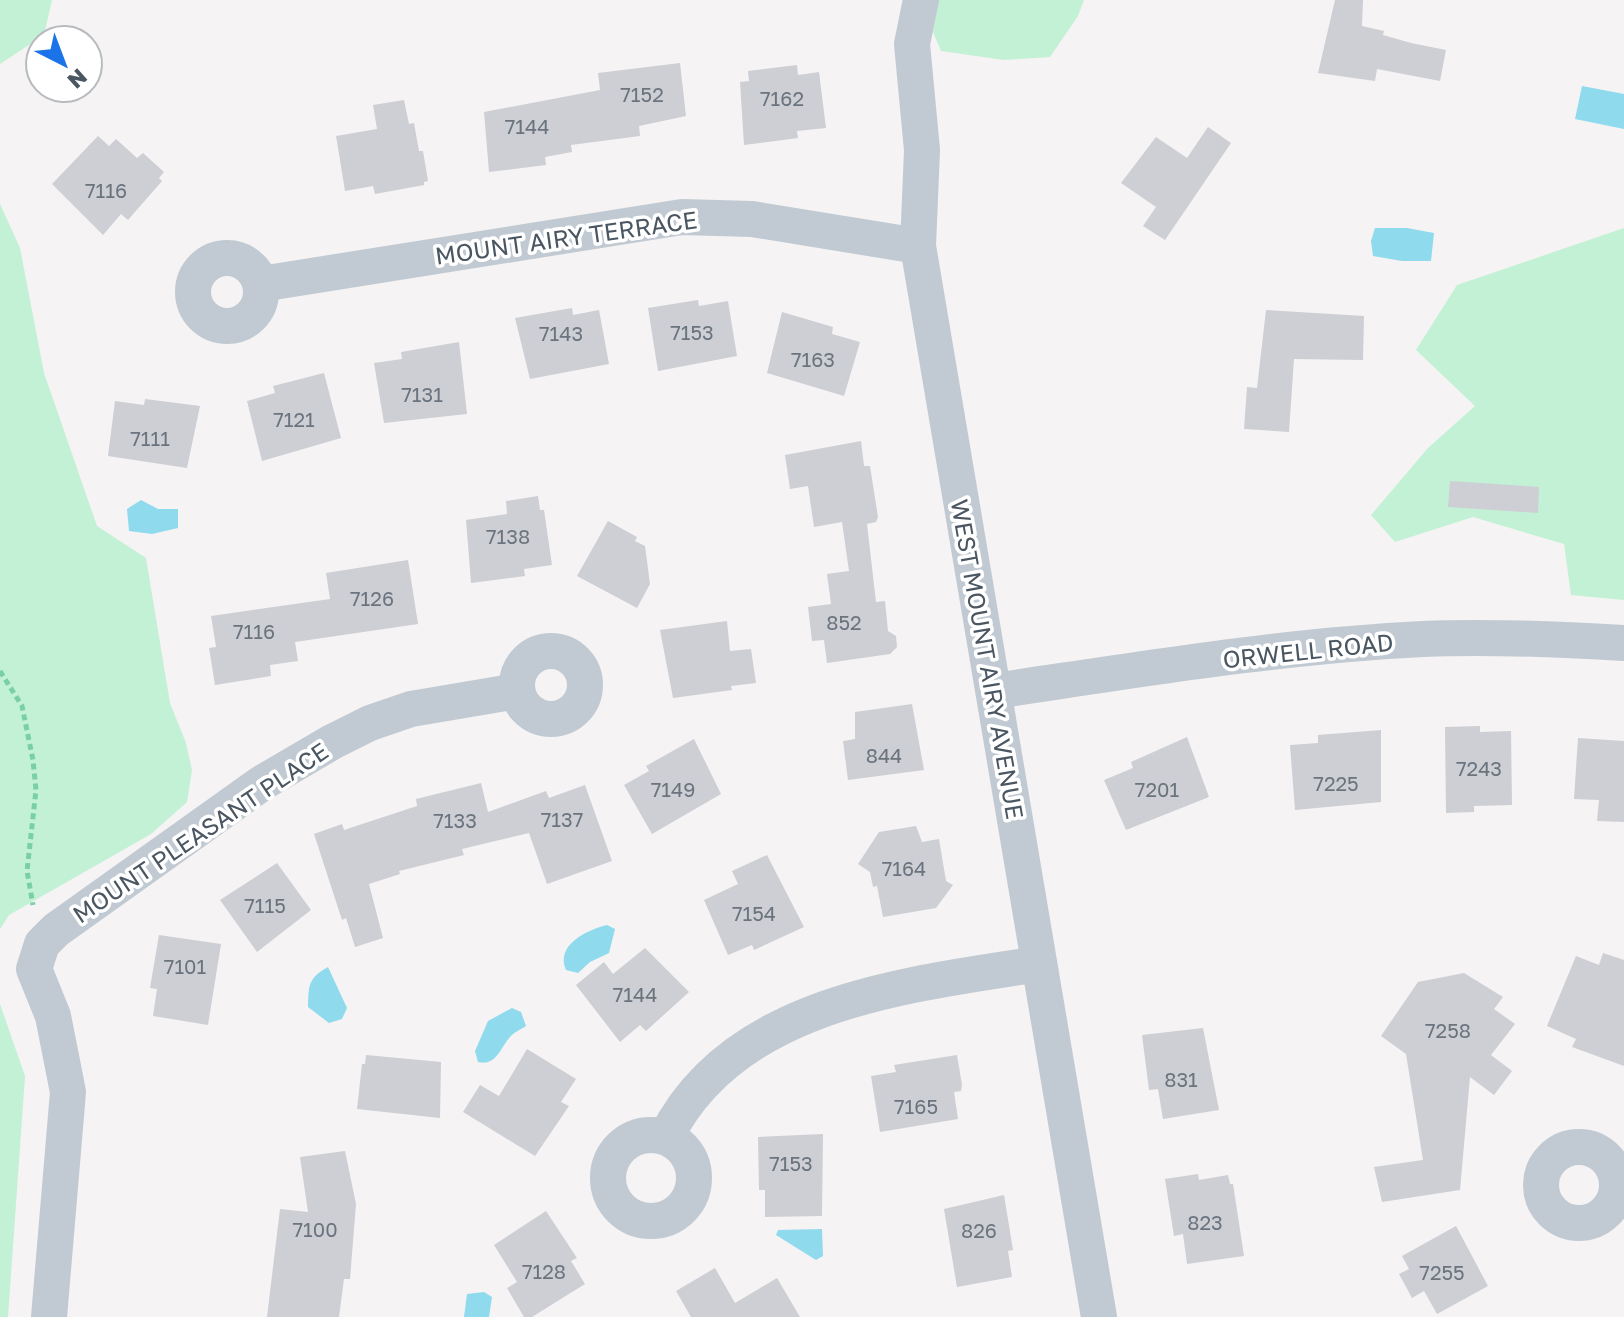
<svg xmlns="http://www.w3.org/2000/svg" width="1624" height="1317" font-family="'Golos Text',sans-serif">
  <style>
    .green { fill: #c3f1d5 }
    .water { fill: #90daee }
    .building { fill: #cdcfd5 }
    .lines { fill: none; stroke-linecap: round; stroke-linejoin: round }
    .path { stroke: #7ad0a6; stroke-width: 5; stroke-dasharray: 6 4; stroke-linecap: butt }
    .minor { stroke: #c1cad2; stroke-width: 36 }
    .labels { text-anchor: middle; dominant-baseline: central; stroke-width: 7; stroke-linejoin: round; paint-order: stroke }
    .number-label { font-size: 20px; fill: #6b747e }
    .street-label { font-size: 24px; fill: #4a5661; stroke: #fff }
  </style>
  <rect width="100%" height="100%" fill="#f5f3f3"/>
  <!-- green -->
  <g class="green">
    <path d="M0,0h52l-8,35 -44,29z"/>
    <path d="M939,0h145l-6,16 -28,41 -46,3 -63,-9 -8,-19z"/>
    <path d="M0,204l20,44 24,125 53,153 49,32 24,145 16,40 6,27 -5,32 -36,32 -142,81 -9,14z"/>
    <path d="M1624,228v372l-53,-5 -7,-51 -91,-27 -78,25 -24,-27 57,-67 47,-42 -59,-56 41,-65z"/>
    <path d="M0,1004l25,72 -17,241h-8z"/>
  </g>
  <!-- water -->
  <g class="water">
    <path d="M1582,86l42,8v35l-49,-10z"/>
    <path d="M1375,228h32l27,5 -3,28h-29l-29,-5 -2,-15z"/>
    <path d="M141,500l17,9h20v19l-26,6 -23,-3 -2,-22z"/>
    <path d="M607,925l8,4 -6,24 -19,9 -12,11 -12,-3c-11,-25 21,-40 41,-45z"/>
    <path d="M328,967l19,41 -5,11 -13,4 -21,-16c1,-21 -1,-28 20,-40z"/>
    <path d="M512,1008l9,4 5,14c-5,3 -13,7 -16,11 -10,11 -13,29 -32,25l-3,-11 13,-30z"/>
    <path d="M822,1229l1,27 -7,4 -40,-25 2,-5z"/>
    <path d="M484,1292l8,5 -3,20h-25l3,-23z"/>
  </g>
  <!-- building -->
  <g class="building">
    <path d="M1335,0h28l-1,26 22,5 -1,4 28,8 35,7 -6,31 -63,-12 -2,12 -57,-8z"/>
    <path d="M680,63l6,53 -47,10 1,10 -69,9 1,7 -27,5 1,8 -57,7 -5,-60 116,-22 -2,-17z"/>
    <path d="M797,65l1,10 21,-3 7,56 -29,3 1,7 -54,7 -4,-63 9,-1 -1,-10z"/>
    <path d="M404,100l5,24 5,-1 5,28h4l5,30 -4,1v3l-49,9 -2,-8 -28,5 -9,-55 41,-7 -4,-24z"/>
    <path d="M1208,127l23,16 -66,97 -22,-14 13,-19 -35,-24 35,-46 31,21z"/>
    <path d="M98,136l11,10 7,-7 21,19 6,-5 21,19 -5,6 3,3 -34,39 -7,-6 -18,21 -51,-51z"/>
    <path d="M698,300l1,6 29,-5 9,55 -79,15 -10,-63z"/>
    <path d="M572,308l1,7 26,-5 10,54 -79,15 -15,-61z"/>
    <path d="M1266,310l98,6 -1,44 -69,-1 -5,73 -45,-3 3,-42 10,1z"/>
    <path d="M782,312l51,15 -1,7 28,8 -16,54 -77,-23z"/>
    <path d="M459,342l8,72 -83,9 -10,-60 28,-4 -1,-7z"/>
    <path d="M324,373l17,65 -79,23 -15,-60 28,-8 -2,-7z"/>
    <path d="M145,399l55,7 -13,62 -79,-12 7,-55 29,4z"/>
    <path d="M861,441l3,25h6l8,51 -2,5 -9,2 9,78 9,-1 3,30 8,5 1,11 -7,7 -63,9 -3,-23 -12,1 -4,-34 23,-3 -4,-30 22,-3 -7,-49 -28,5 -6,-41 -18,3 -5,-34z"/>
    <path d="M1450,481l89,6 -1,26 -90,-6z"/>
    <path d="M538,496l2,14h4l8,55 -28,4 1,7 -54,7 -5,-63 41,-6 -1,-13z"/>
    <path d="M608,521l29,16 -2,4 10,5 5,38 -13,24 -60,-32z"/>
    <path d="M408,560l10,64 -123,18 3,19 -28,4 1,11 -56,9 -6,-37 7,-1 -5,-31 119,-17 -4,-26z"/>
    <path d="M727,621l3,30 21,-2 5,34 -25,3 1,4 -59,8 -13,-68z"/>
    <path d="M912,704l12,66 -76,10 -5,-39 12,-2v-27z"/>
    <path d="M1480,726v6l31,-1 1,74 -38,1v6l-28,1 -1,-86z"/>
    <path d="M1381,730v72l-86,8 -5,-65 28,-2v-8z"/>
    <path d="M1187,737l22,60 -83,33 -22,-50 29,-12 -2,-6z"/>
    <path d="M1578,738l46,3v81l-27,-1 2,-21 -25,-1z"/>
    <path d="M694,739l27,55 -69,40 -28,-49 25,-14 -3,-5z"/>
    <path d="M481,783l7,29 58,-21 3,7 36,-13 27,76 -65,23 -18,-51 -67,16 2,6 -65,16 1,3 -31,10 14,54 -28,9 -9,-29 -4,2 -28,-86 28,-10 2,6 73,-24 -1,-7z"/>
    <path d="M916,826l6,16 17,-3 7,42 7,4 -17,23 -53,9 -6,-31 -4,1 -3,-15 -12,-8 21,-32z"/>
    <path d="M767,855l37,72 -50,23 -2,-5 -24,10 -24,-55 34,-16 -6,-13z"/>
    <path d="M277,863l34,47 -54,42 -37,-52z"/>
    <path d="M159,935l62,9 -13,81 -55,-9 4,-27 -7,-1z"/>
    <path d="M645,948l44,44 -43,39 -6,-6 -20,17 -44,-57 28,-23 9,12z"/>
    <path d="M1603,953l21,7v106l-52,-19 4,-8 -29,-13 29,-70 23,9z"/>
    <path d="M1464,973l39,24 -9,12 21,15 -24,31 21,16 -18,24 -24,-18 -10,113 -78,12 -8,-35 49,-7 -17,-106 -25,-18 37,-54z"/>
    <path d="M1203,1028l16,82 -56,9 -5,-30 -9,1 -7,-55z"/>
    <path d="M527,1049l49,30 -15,23 8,4 -34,50 -72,-44 17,-27 19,11z"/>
    <path d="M366,1055l75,7 -1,56 -83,-9 5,-45h3z"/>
    <path d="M957,1055l5,30 -1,6 -7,1 4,27 -78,13 -9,-56 25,-4 -2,-7z"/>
    <path d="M823,1134l-1,82 -57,1v-27h-6l-1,-53z"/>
    <path d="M345,1151l11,53 -6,75h-6l-5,38h-72l13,-108 28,3 -8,-55z"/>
    <path d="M1198,1174l1,6 29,-5 2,9h3l11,72 -57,8 -4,-30 -9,2 -9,-57z"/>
    <path d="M1004,1195l9,55 -5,1 4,26 -55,10 -13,-78z"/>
    <path d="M546,1211l31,47 -6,3 14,23 -53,33h-8l-17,-29 10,-6 -23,-37z"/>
    <path d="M1456,1226l32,60 -51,28 -13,-23 -12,7 -13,-24 10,-5 -7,-13z"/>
    <path d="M715,1268l20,35 42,-25 23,39h-109l-15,-26z"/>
  </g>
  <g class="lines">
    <!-- path -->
    <path class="path" d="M0,671l22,35 11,54 3,30 -9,81 6,34"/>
    <!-- minor -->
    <g class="minor">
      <path d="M921,0l-9,44 10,106 -4,96 181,1071"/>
      <circle cx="227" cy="292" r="34"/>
      <path d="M261,284l421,-67 70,2 166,27"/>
      <circle cx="551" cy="685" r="34"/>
      <path d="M994,691c143,-21 285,-45 429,-52 67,-3 134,0 201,4"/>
      <circle cx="651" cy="1178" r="43"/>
      <path d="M666,1137c67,-135 240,-152 373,-173"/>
      <circle cx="1579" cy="1185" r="38"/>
      <path d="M49,1317l19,-225 -15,-76 -19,-47 8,-25 14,-14 206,-147 70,-41 38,-19 41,-14 106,-18"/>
    </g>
  </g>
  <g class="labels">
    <!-- number labels -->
    <g class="number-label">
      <text x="642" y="94">7152</text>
      <text x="782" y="98">7162</text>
      <text x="527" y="126">7144</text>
      <text x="106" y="190">7116</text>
      <text x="692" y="332">7153</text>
      <text x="561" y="333">7143</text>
      <text x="813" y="359">7163</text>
      <text x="422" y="394">7131</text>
      <text x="294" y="419">7121</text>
      <text x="150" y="438">7111</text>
      <text x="508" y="536">7138</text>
      <text x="372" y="598">7126</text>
      <text x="844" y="622">852</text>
      <text x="254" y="631">7116</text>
      <text x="884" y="755">844</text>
      <text x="1479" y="768">7243</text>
      <text x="1336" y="783">7225</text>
      <text x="673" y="789">7149</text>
      <text x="1157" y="789">7201</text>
      <text x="562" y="819">7137</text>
      <text x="455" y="820">7133</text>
      <text x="904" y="868">7164</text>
      <text x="265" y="905">7115</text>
      <text x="754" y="913">7154</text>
      <text x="185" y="966">7101</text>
      <text x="635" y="994">7144</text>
      <text x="1448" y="1030">7258</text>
      <text x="1181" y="1079">831</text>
      <text x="916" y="1106">7165</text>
      <text x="791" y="1163">7153</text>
      <text x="1205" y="1222">823</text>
      <text x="315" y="1229">7100</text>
      <text x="979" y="1230">826</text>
      <text x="544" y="1271">7128</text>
      <text x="1442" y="1272">7255</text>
    </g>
    <!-- street labels -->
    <g class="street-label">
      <text transform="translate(566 237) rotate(-8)">MOUNT AIRY TERRACE</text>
      <text transform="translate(1308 650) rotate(-6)">ORWELL ROAD</text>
      <text transform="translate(988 659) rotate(80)">WEST MOUNT AIRY AVENUE</text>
      <text transform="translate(200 832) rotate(-34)">MOUNT PLEASANT PLACE</text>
    </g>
  </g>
  <!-- north arrow -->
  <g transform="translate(64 64) rotate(138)"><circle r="38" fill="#ffffff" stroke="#b7bbc0" stroke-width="2"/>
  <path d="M0-6L14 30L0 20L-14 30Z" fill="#1a73e8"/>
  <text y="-12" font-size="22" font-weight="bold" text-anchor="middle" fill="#4a5661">N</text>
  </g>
</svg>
